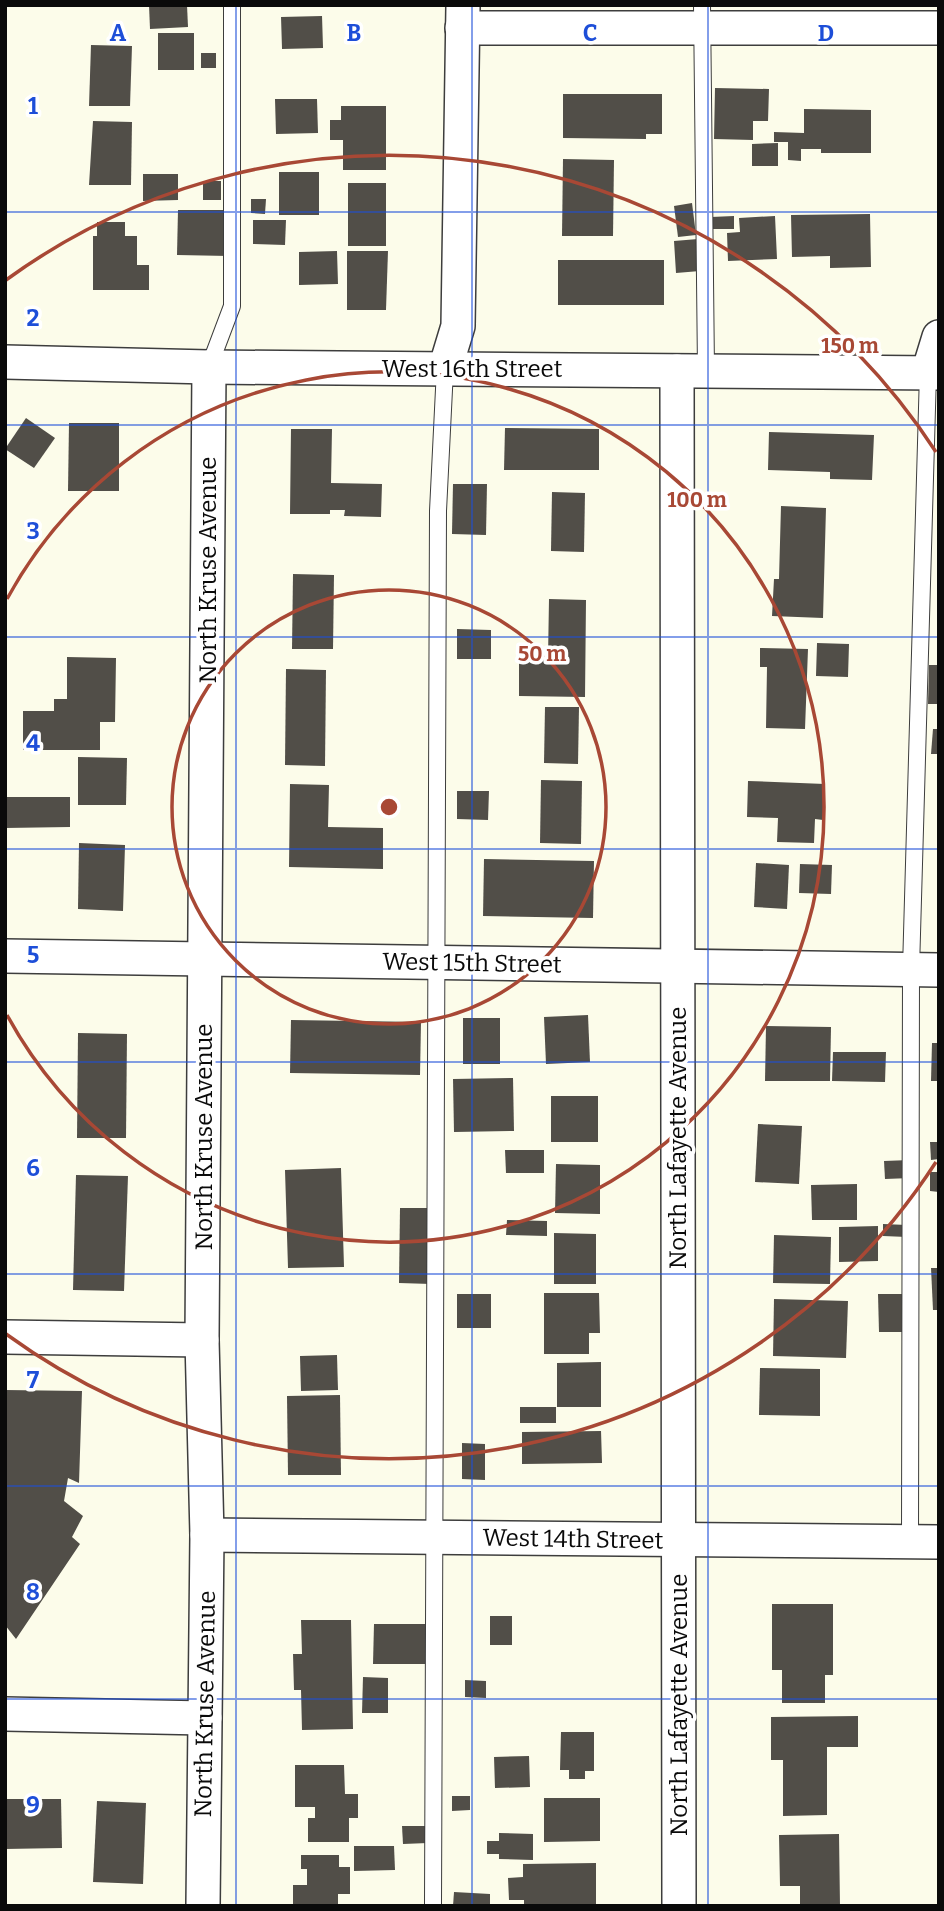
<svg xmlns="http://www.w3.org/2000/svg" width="944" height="1911" font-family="Bitter,serif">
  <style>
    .building { fill: #514e48 }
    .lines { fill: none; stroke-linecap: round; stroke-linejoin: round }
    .lane-casing { stroke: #3d3d3d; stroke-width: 18 }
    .street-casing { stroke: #3d3d3d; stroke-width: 36 }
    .lane { stroke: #fff; stroke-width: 16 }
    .street { stroke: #fff; stroke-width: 33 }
    .grid { fill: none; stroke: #1d4ed8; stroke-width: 2; stroke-opacity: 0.55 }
    .ring { fill: none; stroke: #a84835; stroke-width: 3.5 }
    .labels { text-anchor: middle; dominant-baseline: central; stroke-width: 7; stroke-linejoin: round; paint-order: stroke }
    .street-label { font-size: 24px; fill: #0a0a0a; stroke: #fff }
    .grid-label { font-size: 23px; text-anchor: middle; font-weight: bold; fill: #1d4ed8; stroke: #fff; stroke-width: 7; stroke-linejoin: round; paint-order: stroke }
    .centre { fill: #a84835; stroke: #fff; stroke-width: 3.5 }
    .ring-label { font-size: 21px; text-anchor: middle; font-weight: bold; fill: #a84835; stroke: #fff; stroke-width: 7; stroke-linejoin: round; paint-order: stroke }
  </style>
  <rect width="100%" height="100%" fill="#fcfcea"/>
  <!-- building -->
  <g class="building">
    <path d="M149,5h38l1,22 -38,2z"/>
    <path d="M322,16l1,32 -41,1 -1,-32z"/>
    <rect x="158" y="33" width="36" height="37"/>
    <path d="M91,45l41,1 -2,60h-41z"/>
    <rect x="201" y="53" width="15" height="15"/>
    <path d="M715,88l54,1 -1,32h-15v19l-39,-1z"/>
    <path d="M563,94h99v40h-16v5l-83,-1z"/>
    <path d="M275,99h42l1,34 -42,1z"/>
    <path d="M341,106h45v64h-43v-30h-13v-20h11z"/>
    <path d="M804,109l67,1v43h-50v-4h-20v12l-13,-1v-18h-14v-10l30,1z"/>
    <path d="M93,121l39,1 -1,63h-42z"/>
    <path d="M778,143v23h-26v-22z"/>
    <path d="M563,159l51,1 -1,76h-51z"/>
    <rect x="279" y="172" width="40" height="43"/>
    <path d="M143,174h35v26l-35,1z"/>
    <rect x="203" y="181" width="18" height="19"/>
    <rect x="348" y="183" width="38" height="63"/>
    <path d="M251,199h15l-1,15 -14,-1z"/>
    <path d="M692,203l4,32 -18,2 -4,-31z"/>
    <path d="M178,210h52l-1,46 -52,-1z"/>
    <path d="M870,214l1,53 -41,1v-12l-38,1 -1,-42z"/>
    <path d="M734,216v13h-22l-1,-12z"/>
    <path d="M775,216l2,43 -49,2 -1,-28 13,-1 -1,-14z"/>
    <path d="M253,220h33l-1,25 -32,-1z"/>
    <path d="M97,222h28v14h12v29h12v25h-56v-54h4z"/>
    <path d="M698,239l2,32 -24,2 -2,-32z"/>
    <path d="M337,251l1,33 -39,1v-33z"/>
    <path d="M347,251h41l-2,59h-39z"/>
    <rect x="558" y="260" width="106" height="45"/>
    <path d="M26,418l29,20 -21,30 -29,-19z"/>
    <path d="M69,423h50v68h-51z"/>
    <path d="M505,428l94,1v41h-95z"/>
    <path d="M291,429h41l-1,54 51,1 -1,33 -37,-1 1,-6h-15v4h-40z"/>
    <path d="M769,432l105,3 -2,45 -42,-1v-7l-62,-2z"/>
    <path d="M453,484h34l-1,51 -34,-1z"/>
    <path d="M552,492l33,1 -1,59 -33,-1z"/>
    <path d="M781,506l45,2 -3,110 -51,-2 2,-37h5z"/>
    <path d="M293,574l41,1 -1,74h-41z"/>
    <path d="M549,599l37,1 -1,97 -66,-1v-39l29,1z"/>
    <path d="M457,629l34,1v29h-34z"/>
    <path d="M817,643l32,1 -1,33 -32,-1z"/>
    <path d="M760,648l48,1 -3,80 -39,-1 1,-61h-7z"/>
    <path d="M67,657l49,1 -1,64h-15v28h-77v-39h31v-12h13z"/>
    <path d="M929,665h10v39h-11z"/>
    <path d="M286,669l40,1 -1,96 -40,-1z"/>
    <path d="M545,707h34l-1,57 -34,-1z"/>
    <path d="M933,729h6v25h-8z"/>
    <path d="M78,757l49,1 -1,47h-48z"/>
    <path d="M541,780l41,1 -1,63 -41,-1z"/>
    <path d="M748,781l77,3 -2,36 -8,-1 -1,24 -37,-1 1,-24 -31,-1z"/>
    <path d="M290,784l39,1 -1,42 55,1v41l-94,-2z"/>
    <path d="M457,791h32l-1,29 -31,-1z"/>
    <path d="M5,797h65v30l-65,1z"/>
    <path d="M79,843l46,2 -2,66 -45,-2z"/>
    <path d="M484,859l110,2 -1,57 -110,-2z"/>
    <path d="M756,863l33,2 -2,44 -33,-2z"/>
    <path d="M800,864l32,1 -1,29 -32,-1z"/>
    <path d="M588,1015l2,47 -44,2 -2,-47z"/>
    <rect x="463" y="1018" width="37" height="46"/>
    <path d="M291,1020l130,2 -1,53 -130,-2z"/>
    <path d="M766,1026l65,1 -1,54h-65z"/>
    <path d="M78,1033l49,1 -1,104h-49z"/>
    <path d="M932,1043h7v38h-8z"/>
    <path d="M833,1052h53l-1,30 -53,-1z"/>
    <path d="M513,1078l1,53 -60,1 -1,-53z"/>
    <rect x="551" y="1096" width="47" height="46"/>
    <path d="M758,1124l44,2 -3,58 -44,-2z"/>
    <path d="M930,1142h9v17l-8,1z"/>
    <path d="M505,1150h39v23h-38z"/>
    <path d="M910,1160l1,18 -26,1 -1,-18z"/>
    <path d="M556,1164l44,1v49l-45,-1z"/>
    <path d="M341,1168l3,99 -56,1 -3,-98z"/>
    <path d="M930,1172h9v20l-9,-1z"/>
    <path d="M76,1175l52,1 -4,115 -51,-1z"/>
    <path d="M857,1184v36h-45l-1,-35z"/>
    <path d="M400,1208h32l-1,76 -32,-1z"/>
    <path d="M507,1220l40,1v15l-41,-1z"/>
    <path d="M883,1224l24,1v12l-24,-1z"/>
    <path d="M878,1226v35l-39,1v-35z"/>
    <path d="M554,1233l42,1v50h-42z"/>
    <path d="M774,1235l57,2 -1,47 -57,-1z"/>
    <path d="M931,1268h8v42h-6z"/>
    <path d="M544,1293h55l1,40h-11v21h-45z"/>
    <rect x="457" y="1294" width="34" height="34"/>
    <path d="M878,1294h30v38h-29z"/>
    <path d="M774,1299l74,2 -2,57 -73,-2z"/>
    <path d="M337,1355l1,35 -37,1 -1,-35z"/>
    <path d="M601,1362v45h-44v-44z"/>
    <path d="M760,1368l60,1v47l-61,-1z"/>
    <path d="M5,1390l77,1 -3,92 -11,-5 -4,23 19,15 -11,21 8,7 -64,95 -11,-14z"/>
    <path d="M340,1395l1,80h-53l-1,-79z"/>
    <rect x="520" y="1407" width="36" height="16"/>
    <path d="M601,1431l1,32 -80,1v-32z"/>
    <path d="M462,1443l23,1v36l-23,-1z"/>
    <path d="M772,1604h61v71h-8v28h-43v-33h-10z"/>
    <rect x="490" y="1616" width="22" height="29"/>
    <path d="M301,1620h50l2,109 -51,1 -1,-40h-7l-1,-36h9z"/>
    <path d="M374,1624h56v40h-57z"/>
    <path d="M363,1677l25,1v35h-26z"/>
    <path d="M465,1680l21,1v17l-21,-1z"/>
    <path d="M858,1716v31h-31v68l-44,1v-56h-12v-43z"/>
    <path d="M561,1732h33v39h-9v8h-16v-9h-9z"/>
    <path d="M529,1756l1,31 -35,1 -1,-31z"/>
    <path d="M295,1765h49l1,29h13v24h-9v24h-41v-24h7v-11h-20z"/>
    <path d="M452,1796h18v14l-18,1z"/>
    <path d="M544,1798h56v43l-56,1z"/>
    <path d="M5,1799h56l1,49 -57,1z"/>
    <path d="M97,1801l49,2 -3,81 -50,-2z"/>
    <path d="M402,1826h26v17l-25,1z"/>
    <path d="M499,1833l34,1v26l-34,-1v-5h-12v-13h12z"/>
    <path d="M839,1834l1,72h-40v-20h-20l-1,-51z"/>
    <path d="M354,1846h40l1,24 -41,1z"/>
    <path d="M301,1855h38v12h11v27h-12v12h-45v-21h14v-16h-6z"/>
    <path d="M596,1863v43h-72v-6h-15l-1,-22 15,-1v-13z"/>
    <path d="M454,1892l36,2v12h-37z"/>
  </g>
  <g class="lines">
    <defs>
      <g id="lane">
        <path d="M702,5l4,365"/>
        <path d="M209,367l23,-61v-301"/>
        <path d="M910,1542l1,-573 17,-596"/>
        <path d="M433,1906l5,-1395 7,-142"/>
      </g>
      <g id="street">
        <path d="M462,28h477"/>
        <path d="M5,362l204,5 730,6"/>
        <path d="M445,369l13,-43 5,-320"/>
        <path d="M677,371l2,1535"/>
        <path d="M928,373l11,-36"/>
        <path d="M5,956l934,14"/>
        <path d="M5,1337l197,3"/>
        <path d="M207,1535l732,7"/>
        <path d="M5,1714l200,4"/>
        <path d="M203,1906l4,-371 -5,-195 7,-973"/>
      </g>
    </defs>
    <!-- lane casing -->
    <use href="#lane" class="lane-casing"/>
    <!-- street casing -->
    <use href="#street" class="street-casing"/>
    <!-- lane -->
    <use href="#lane" class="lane"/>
    <!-- street -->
    <use href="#street" class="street"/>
  </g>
  <!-- grid -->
  <path class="grid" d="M236,5v1901M472,5v1901M708,5v1901M5,212h934M5,425h934M5,637h934M5,849h934M5,1062h934M5,1274h934M5,1486h934M5,1699h934"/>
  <!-- distance rings -->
  <g class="ring">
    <circle cx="389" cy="807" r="217"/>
    <path d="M7 599A435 435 0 1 1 7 1015"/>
    <path d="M936 1162A652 652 0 0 1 6 1334M6 280A652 652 0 0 1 936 452"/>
  </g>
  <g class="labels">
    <!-- street labels -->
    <g class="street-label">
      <text x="472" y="369">West 16th Street</text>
      <text transform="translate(208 570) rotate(-90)">North Kruse Avenue</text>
      <text transform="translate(472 963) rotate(1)">West 15th Street</text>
      <text transform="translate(204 1137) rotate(-90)">North Kruse Avenue</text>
      <text transform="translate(678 1138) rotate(-90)">North Lafayette Avenue</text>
      <text transform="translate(573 1539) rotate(1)">West 14th Street</text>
      <text transform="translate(205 1704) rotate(-89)">North Kruse Avenue</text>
      <text transform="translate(679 1705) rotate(-90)">North Lafayette Avenue</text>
    </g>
  </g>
  <g class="grid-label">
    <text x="118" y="41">A</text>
    <text x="354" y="41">B</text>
    <text x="590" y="41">C</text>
    <text x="826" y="41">D</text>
    <text x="33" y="114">1</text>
    <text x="33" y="326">2</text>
    <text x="33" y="539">3</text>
    <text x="33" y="751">4</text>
    <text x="33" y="963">5</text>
    <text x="33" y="1176">6</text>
    <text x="33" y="1388">7</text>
    <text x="33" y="1600">8</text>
    <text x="33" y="1813">9</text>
  </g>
  <circle cx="389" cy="807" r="10" class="centre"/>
  <g class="ring-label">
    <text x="850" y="353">150 m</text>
    <text x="697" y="507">100 m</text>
    <text x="542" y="661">50 m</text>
  </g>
  <!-- border -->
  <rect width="944" height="1911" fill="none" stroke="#0a0a0a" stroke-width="14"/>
</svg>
